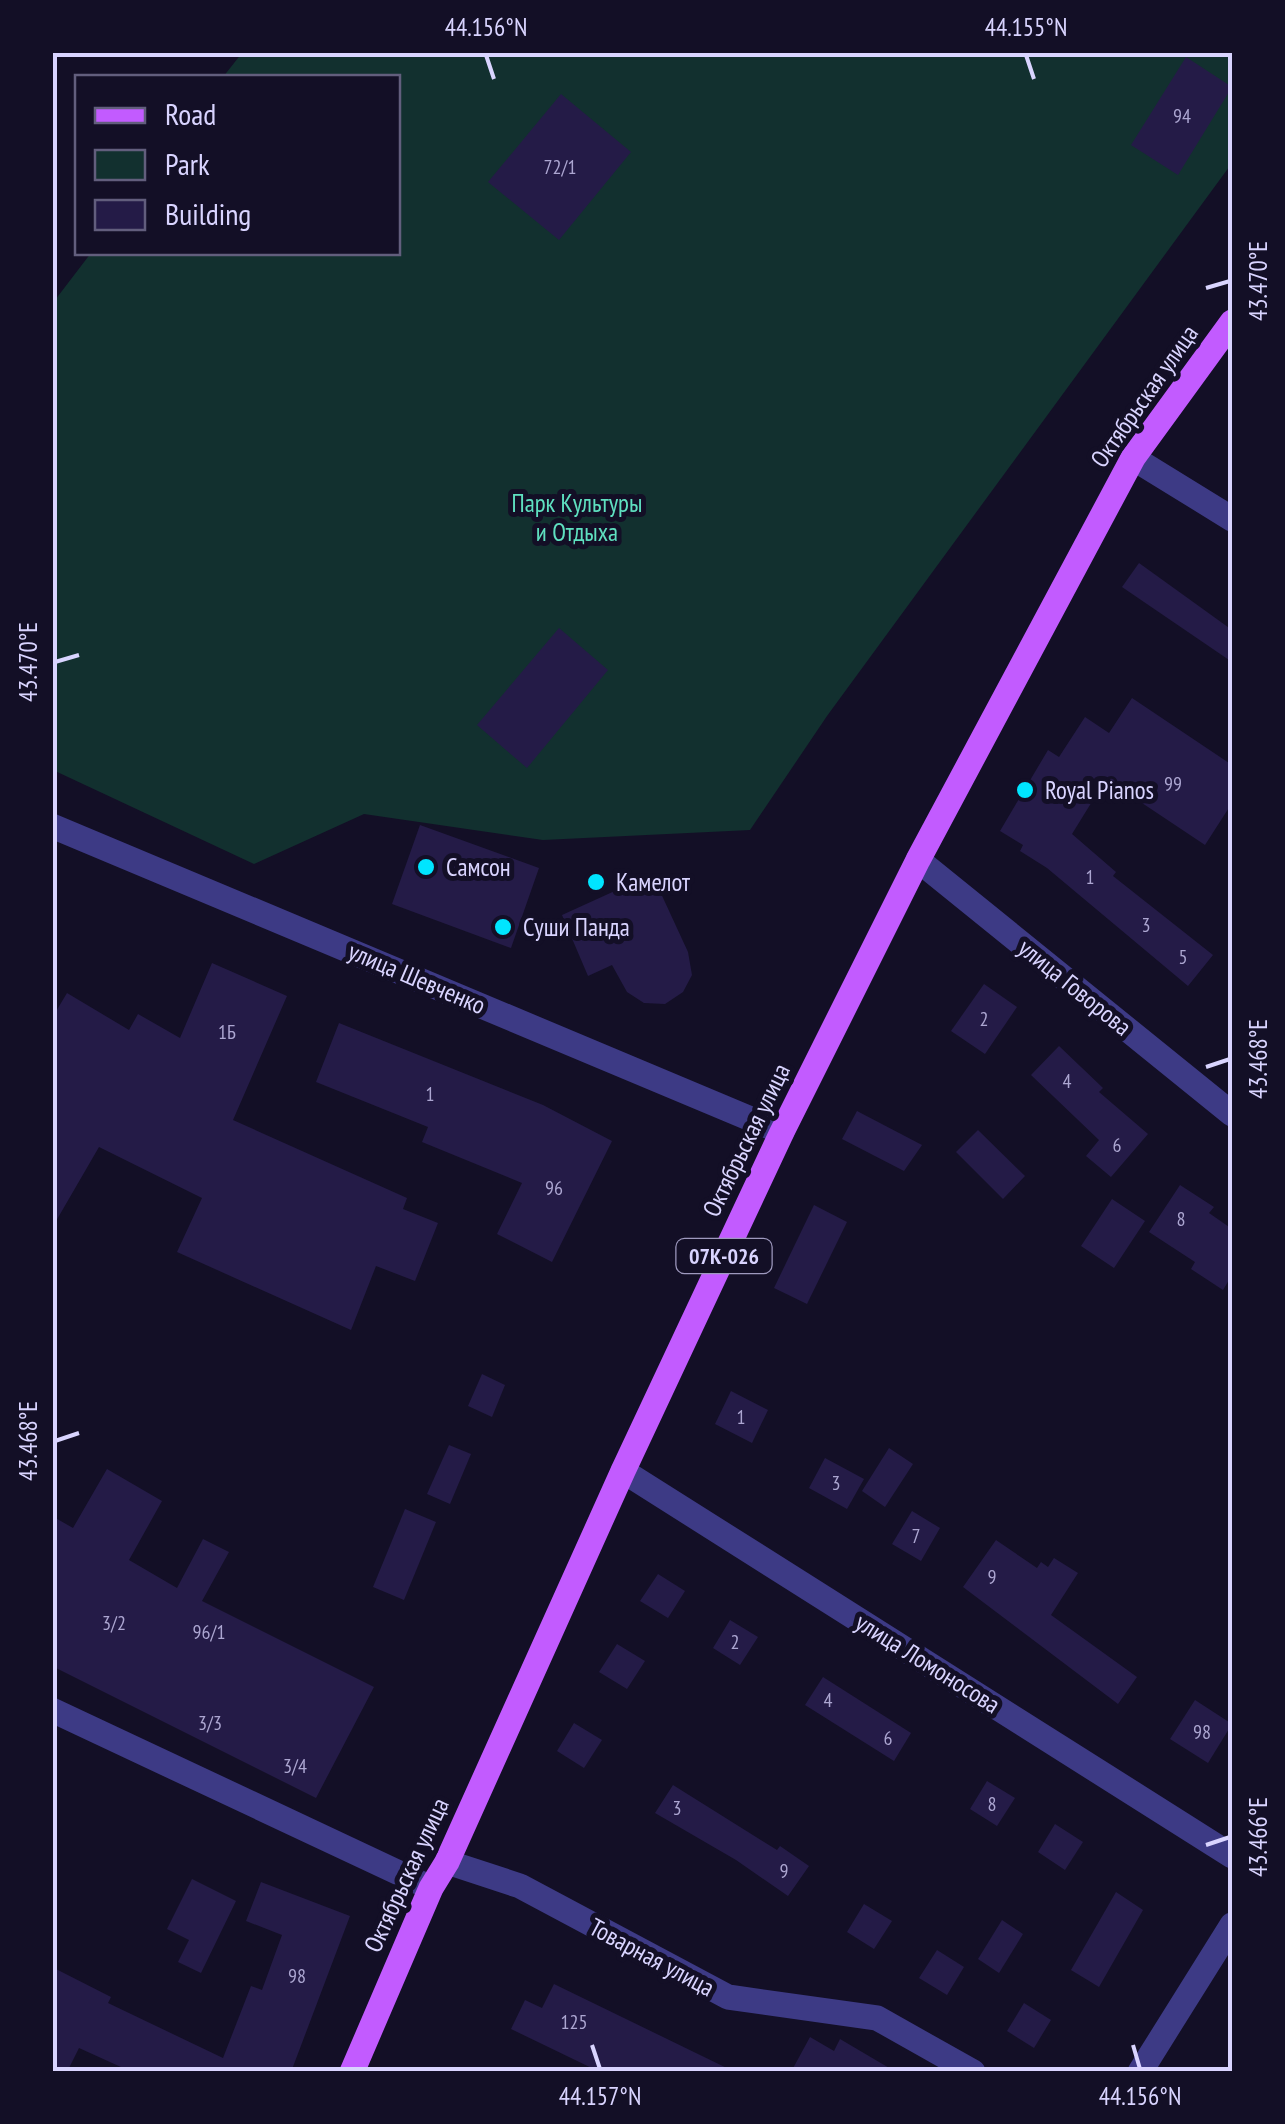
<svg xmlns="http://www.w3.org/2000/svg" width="1285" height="2124" font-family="'PT Sans Narrow',sans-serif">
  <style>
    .green { fill: #12302f }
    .building { fill: #241b47 }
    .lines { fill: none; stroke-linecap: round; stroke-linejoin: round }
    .minor { stroke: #3d3a85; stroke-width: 25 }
    .major { stroke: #c25bff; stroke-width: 25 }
    .ticks { fill: none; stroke: #d9d4ff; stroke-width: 4 }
    .poi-dot { fill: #00e5ff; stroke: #130f26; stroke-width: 4 }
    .labels { text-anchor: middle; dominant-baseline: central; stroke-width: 10; stroke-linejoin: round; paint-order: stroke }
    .number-label { font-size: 20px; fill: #aca6d1 }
    .shield { fill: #130f26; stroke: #9e99be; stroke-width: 2.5 }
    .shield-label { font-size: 22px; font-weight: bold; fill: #d9d4ff }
    .street-label { font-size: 25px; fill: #d9d4ff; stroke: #130f26 }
    .park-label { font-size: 25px; fill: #5fe0c0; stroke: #130f26 }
    .poi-label { font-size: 25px; fill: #d9d4ff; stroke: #130f26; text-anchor: start }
    .neatline { fill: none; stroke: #d9d4ff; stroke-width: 4 }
    .ticks-label { font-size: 25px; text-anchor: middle; fill: #d9d4ff }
  </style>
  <rect width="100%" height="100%" fill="#130f26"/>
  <!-- green -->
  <path class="green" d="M242,53h990v110l-405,553 -77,114 -207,10 -179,-26 -110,50 -201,-94 -1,-466 39,-51 307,-1v-174l-175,-1z"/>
  <!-- building -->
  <g class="building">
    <path d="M1186,57l46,30 -54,88 -47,-30z"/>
    <path d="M561,94l70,58 -72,88 -71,-58z"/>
    <path d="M1139,563l93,67v32l-110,-75z"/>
    <path d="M559,628l49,42 -81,98 -50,-43z"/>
    <path d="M1132,698l100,67v38l-27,42 -99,-66 -34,55 44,38 -3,4 100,79 -25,31 -141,-118 -27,-17 3,-6 -23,-14 48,-81 11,7 26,-40 24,16z"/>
    <path d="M420,825l119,43 -28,80 -119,-44z"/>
    <path d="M652,874l36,78 4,23 -9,17 -18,12 -21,-1 -17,-11 -15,-27 -24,11 -26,-61z"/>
    <path d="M212,963l75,33 -54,124 174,78 -4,11 35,14 -23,58 -39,-15 -25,64 -174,-78 25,-54 -103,-51 -47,81v-210l15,-25 62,37 9,-16 42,24z"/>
    <path d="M984,984l33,23 -32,47 -34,-23z"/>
    <path d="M339,1023l204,82 69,36 -60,121 -55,-28 25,-51 -100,-41 6,-15 -112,-45z"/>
    <path d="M1059,1046l44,42 -4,4 49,42 -37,43 -25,-21 13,-16 -68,-65z"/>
    <path d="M857,1111l65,34 -18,26 -62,-32z"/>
    <path d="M978,1130l47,46 -22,23 -47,-47z"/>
    <path d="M1180,1185l34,22 -5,6 23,16v46l-9,15 -32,-21 4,-7 -46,-30z"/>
    <path d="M1112,1199l33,22 -31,47 -33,-22z"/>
    <path d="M814,1205l33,17 -40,82 -33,-16z"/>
    <path d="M482,1374l23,11 -13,32 -24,-11z"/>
    <path d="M731,1391l37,19 -16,33 -37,-19z"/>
    <path d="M449,1445l22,9 -21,50 -23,-10z"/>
    <path d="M889,1448l24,16 -28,43 -23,-16z"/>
    <path d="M825,1458l39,21 -17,30 -38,-21z"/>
    <path d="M107,1469l55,32 -33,59 48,28 26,-49 26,13 -27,49 172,86 -58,111 -264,-132v-150l21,12z"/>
    <path d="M405,1509l31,13 -32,78 -31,-13z"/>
    <path d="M912,1511l28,17 -19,33 -29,-17z"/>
    <path d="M996,1540l41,28 4,-6 7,5 6,-9 24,15 -27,42 86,62 -19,27 -155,-117z"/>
    <path d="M658,1574l27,17 -17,27 -28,-17z"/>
    <path d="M730,1620l28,17 -18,28 -27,-17z"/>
    <path d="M617,1644l28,17 -18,28 -28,-17z"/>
    <path d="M823,1677l88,56 -17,28 -89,-56z"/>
    <path d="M1195,1700l37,24 -24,39 -38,-24z"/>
    <path d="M574,1723l28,17 -18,28 -27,-17z"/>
    <path d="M987,1781l28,17 -18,28 -27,-17z"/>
    <path d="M673,1785l104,65 3,-4 29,20 -21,30 -52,-36 -81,-47z"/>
    <path d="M1055,1824l28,18 -18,28 -27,-18z"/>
    <path d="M192,1879l44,22 -35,72 -23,-11 11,-22 -22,-11z"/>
    <path d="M261,1882l89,34 -59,156h-159l-53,-24 -12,24h-15v-105l59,30 -3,6 115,55 28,-72 11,4 20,-55 -36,-14z"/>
    <path d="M1116,1892l27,18 -44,77 -28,-17z"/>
    <path d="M864,1904l28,17 -18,28 -27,-17z"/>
    <path d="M1002,1920l21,14 -24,39 -21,-14z"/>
    <path d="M937,1950l27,17 -17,28 -28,-17z"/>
    <path d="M554,1984l181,88h-135l-89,-43 14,-29 17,8z"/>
    <path d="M1024,2003l27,17 -17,28 -27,-17z"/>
    <path d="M810,2037l24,14 6,-12 56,33h-105z"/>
  </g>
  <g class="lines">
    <!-- minor -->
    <g class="minor">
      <path d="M1133,458l99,61"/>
      <path d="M52,826l730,306"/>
      <path d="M918,860l314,254"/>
      <path d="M623,1471l609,385"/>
      <path d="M52,1710l379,178"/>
      <path d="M447,1862l73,24 208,111 149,21 96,54"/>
      <path d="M1140,2072l92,-147"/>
    </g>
    <!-- major -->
    <path class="major" d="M352,2072l79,-184 16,-26 176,-391 159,-339 136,-272 215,-402 99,-136"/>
  </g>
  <!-- ticks -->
  <path class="ticks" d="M486,55l8,24M1026,55l8,24M1206,288l24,-7M55,662l24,-7M1206,1067l24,-8M55,1441l24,-8M1206,1845l24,-8M592,2045l8,24M1133,2045l7,24"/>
  <!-- markers -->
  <g class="poi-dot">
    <circle cx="1025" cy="790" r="10"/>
    <circle cx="426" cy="867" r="10"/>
    <circle cx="596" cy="882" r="10"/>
    <circle cx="503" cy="927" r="10"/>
  </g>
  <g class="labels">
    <!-- number labels -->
    <g class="number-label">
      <text x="1182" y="116">94</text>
      <text x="560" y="167">72/1</text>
      <text x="1173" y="784">99</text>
      <text x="1090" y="877">1</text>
      <text x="1146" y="925">3</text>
      <text x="1183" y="957">5</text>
      <text x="984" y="1019">2</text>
      <text x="227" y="1032">1Б</text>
      <text x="1067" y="1081">4</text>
      <text x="430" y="1094">1</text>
      <text x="1117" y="1145">6</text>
      <text x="554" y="1188">96</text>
      <text x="1181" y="1219">8</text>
      <text x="741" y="1417">1</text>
      <text x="836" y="1483">3</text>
      <text x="916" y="1536">7</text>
      <text x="992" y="1577">9</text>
      <text x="114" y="1623">3/2</text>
      <text x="209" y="1632">96/1</text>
      <text x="735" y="1642">2</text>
      <text x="828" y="1700">4</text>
      <text x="210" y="1723">3/3</text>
      <text x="1202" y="1732">98</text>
      <text x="888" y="1738">6</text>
      <text x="295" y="1766">3/4</text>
      <text x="992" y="1804">8</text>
      <text x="677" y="1808">3</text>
      <text x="784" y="1871">9</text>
      <text x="297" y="1976">98</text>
      <text x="574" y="2022">125</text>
    </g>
    <!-- shield labels -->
    <rect class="shield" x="676.5" y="1239" width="95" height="34" rx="8"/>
    <g class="shield-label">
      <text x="724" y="1256">07К-026</text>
    </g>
    <!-- street labels -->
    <g class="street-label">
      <text transform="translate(1144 396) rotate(-55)">Октябрьская улица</text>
      <text transform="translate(417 978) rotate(23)">улица Шевченко</text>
      <text transform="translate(1075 987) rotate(39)">улица Говорова</text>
      <text transform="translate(746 1140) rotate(-64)">Октябрьская улица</text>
      <text transform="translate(928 1663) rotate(32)">улица Ломоносова</text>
      <text transform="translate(406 1875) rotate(-65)">Октябрьская улица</text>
      <text transform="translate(652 1957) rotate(28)">Товарная улица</text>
    </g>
    <!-- park labels -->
    <g class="park-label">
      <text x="577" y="503">Парк Культуры<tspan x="577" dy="29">и Отдыха</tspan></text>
    </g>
    <!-- poi labels -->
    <g class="poi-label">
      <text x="1045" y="790">Royal Pianos</text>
      <text x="446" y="867">Самсон</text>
      <text x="616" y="882">Камелот</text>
      <text x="523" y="927">Суши Панда</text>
    </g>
  </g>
  <!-- border -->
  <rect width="1285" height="2124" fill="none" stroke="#130f26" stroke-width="110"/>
  <!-- legend -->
  <rect x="75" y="75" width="325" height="180" fill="#130f26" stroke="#625e7d" stroke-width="2.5"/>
  <rect x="95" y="108" width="50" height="15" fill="#c25bff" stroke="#625e7d" stroke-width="2.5"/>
  <text x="165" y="125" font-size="30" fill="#d9d4ff">Road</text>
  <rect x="95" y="150" width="50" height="30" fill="#12302f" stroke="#625e7d" stroke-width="2.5"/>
  <text x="165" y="175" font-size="30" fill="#d9d4ff">Park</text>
  <rect x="95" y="200" width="50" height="30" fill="#241b47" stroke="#625e7d" stroke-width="2.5"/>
  <text x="165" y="225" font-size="30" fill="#d9d4ff">Building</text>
  <rect x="55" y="55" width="1175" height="2014" class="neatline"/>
  <g class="ticks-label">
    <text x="486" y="36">44.156°N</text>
    <text x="1026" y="36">44.155°N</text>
    <text transform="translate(1258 281) rotate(-90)" y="9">43.470°E</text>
    <text transform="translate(28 662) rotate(-90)" y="9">43.470°E</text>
    <text transform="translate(1258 1059) rotate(-90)" y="9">43.468°E</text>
    <text transform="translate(28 1441) rotate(-90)" y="9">43.468°E</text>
    <text transform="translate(1258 1837) rotate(-90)" y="9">43.466°E</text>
    <text x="600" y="2105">44.157°N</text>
    <text x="1140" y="2105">44.156°N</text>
  </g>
</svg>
